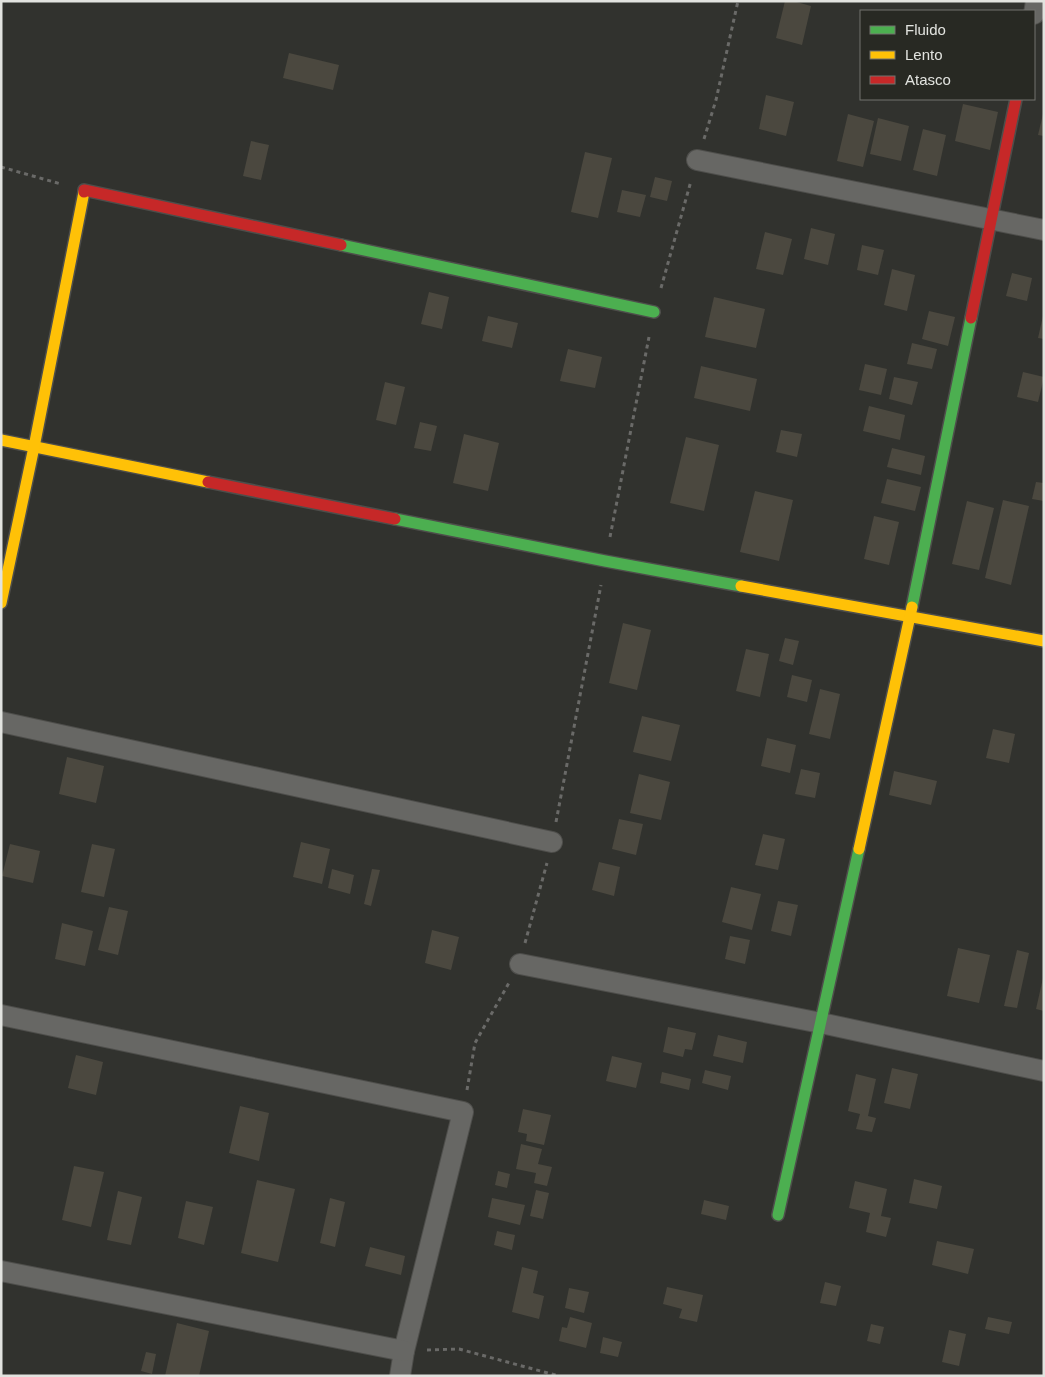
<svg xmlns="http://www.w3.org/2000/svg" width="1045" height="1377" font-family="Arial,sans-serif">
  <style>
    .building { fill: #4b483f }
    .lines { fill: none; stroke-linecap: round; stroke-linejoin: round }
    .street-casing { stroke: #4e4e4b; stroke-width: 22 }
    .fast-casing { stroke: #4e4e4b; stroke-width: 14 }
    .slow-casing { stroke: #4e4e4b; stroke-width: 14 }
    .jam-casing { stroke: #4e4e4b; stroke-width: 14 }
    .path { stroke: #6a6a68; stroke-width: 3; stroke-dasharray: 4 4; stroke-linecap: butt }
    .street { stroke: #676764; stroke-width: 20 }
    .fast { stroke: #4caf50; stroke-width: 11 }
    .slow { stroke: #ffc107; stroke-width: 11 }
    .jam { stroke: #c62828; stroke-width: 11 }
  </style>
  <rect width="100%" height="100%" fill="#31322e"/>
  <!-- building -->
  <g class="building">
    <path d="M785,1h8l18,5 -9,39 -26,-7z"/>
    <path d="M289,53l50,12 -6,25 -50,-12z"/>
    <path d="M766,95l28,7 -8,34 -27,-7z"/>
    <path d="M963,104l35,8 -8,38 -35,-9z"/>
    <path d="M848,114l26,7 -11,46 -26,-6z"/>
    <path d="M1043,114h1v22l-6,-1z"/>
    <path d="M878,118l31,8 -8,35 -31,-7z"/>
    <path d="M923,129l23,6 -9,41 -24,-6z"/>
    <path d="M251,141l18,4 -8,35 -18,-4z"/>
    <path d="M585,152l27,6 -14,60 -27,-6z"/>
    <path d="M655,177l17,4 -5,20 -17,-4z"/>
    <path d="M622,190l24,5 -6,22 -23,-5z"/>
    <path d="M811,228l24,6 -7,31 -24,-6z"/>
    <path d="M765,232l27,7 -9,36 -27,-6z"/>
    <path d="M862,245l22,5 -6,25 -21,-5z"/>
    <path d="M892,269l23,6 -8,36 -23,-6z"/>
    <path d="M1012,273l20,5 -5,23 -21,-5z"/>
    <path d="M429,292l20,5 -7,32 -21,-5z"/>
    <path d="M714,297l51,12 -9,39 -51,-11z"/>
    <path d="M929,311l26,6 -7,29 -26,-7z"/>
    <path d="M488,316l30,7 -6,25 -30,-7z"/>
    <path d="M1043,316h1v23l-6,-1z"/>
    <path d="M912,343l25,6 -5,20 -25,-5z"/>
    <path d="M568,349l34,8 -7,31 -35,-7z"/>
    <path d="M865,364l22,5 -6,26 -22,-5z"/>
    <path d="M701,366l56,13 -7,32 -56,-13z"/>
    <path d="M1023,372l21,5 -6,25 -21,-5z"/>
    <path d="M894,377l24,5 -6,23 -23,-6z"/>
    <path d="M385,382l20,5 -9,38 -20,-5z"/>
    <path d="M869,406l36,9 -5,25 -37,-9z"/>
    <path d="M420,422l17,4 -6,25 -17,-3z"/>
    <path d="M781,430l21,4 -5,23 -21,-5z"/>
    <path d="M464,434l35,9 -11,48 -35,-8z"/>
    <path d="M686,437l33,8 -15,66 -34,-8z"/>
    <path d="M892,448l33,8 -4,19 -34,-8z"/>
    <path d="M887,479l34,8 -6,24 -34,-8z"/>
    <path d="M1036,482l8,1v18l-12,-2z"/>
    <path d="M755,491l38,9 -14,61 -39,-9z"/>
    <path d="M1003,500l26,6 -18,79 -26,-7z"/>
    <path d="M967,501l27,7 -15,62 -27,-6z"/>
    <path d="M874,516l25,6 -10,43 -25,-6z"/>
    <path d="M623,623l28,7 -14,60 -28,-7z"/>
    <path d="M785,638l14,3 -6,24 -14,-4z"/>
    <path d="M746,649l23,5 -9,43 -24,-6z"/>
    <path d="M792,675l20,5 -5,22 -20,-5z"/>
    <path d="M820,689l20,5 -10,45 -21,-5z"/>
    <path d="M642,716l38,9 -9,36 -38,-9z"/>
    <path d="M993,729l22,5 -6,29 -23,-5z"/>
    <path d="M767,738l29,7 -6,28 -29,-7z"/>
    <path d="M67,757l37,9 -8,37 -37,-9z"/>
    <path d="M801,769l19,4 -5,25 -20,-4z"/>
    <path d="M894,771l43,10 -6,24 -42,-10z"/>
    <path d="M639,774l31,8 -9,38 -31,-7z"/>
    <path d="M619,819l24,5 -7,31 -24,-6z"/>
    <path d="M763,834l22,5 -7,31 -23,-5z"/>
    <path d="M301,842l29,7 -8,35 -29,-7z"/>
    <path d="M10,844l30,7 -7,32 -31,-7z"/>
    <path d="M92,844l23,5 -11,48 -23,-5z"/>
    <path d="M599,862l21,5 -6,29 -22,-6z"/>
    <path d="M332,869l22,6 -4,19 -22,-6z"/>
    <path d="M372,869l8,1 -9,36 -7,-2z"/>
    <path d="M731,887l30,7 -9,36 -30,-8z"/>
    <path d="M778,901l20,4 -7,31 -20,-5z"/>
    <path d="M109,907l19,4 -10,44 -20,-5z"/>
    <path d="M62,923l31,8 -8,35 -30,-7z"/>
    <path d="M432,930l27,7 -8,33 -26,-7z"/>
    <path d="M730,936l20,4 -5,24 -20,-5z"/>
    <path d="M958,948l32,7 -11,48 -32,-7z"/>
    <path d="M1017,950l12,3 -12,55 -13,-2z"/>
    <path d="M1043,978h1v33l-8,-2z"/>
    <path d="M668,1027l28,6 -4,17 -7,-1 -2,8 -20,-5z"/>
    <path d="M718,1035l29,7 -4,21 -30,-7z"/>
    <path d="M76,1055l27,7 -7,33 -28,-7z"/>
    <path d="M612,1056l30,7 -6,25 -30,-7z"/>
    <path d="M892,1068l26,6 -8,35 -26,-6z"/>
    <path d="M705,1070l26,6 -3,14 -26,-7z"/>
    <path d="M662,1072l29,7 -2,11 -29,-7z"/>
    <path d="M856,1074l20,5 -8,37 8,2 -4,14 -16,-3 4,-15 -12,-3z"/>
    <path d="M240,1106l29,7 -10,48 -30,-8z"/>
    <path d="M523,1109l28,6 -7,30 -18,-4 1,-7 -9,-2z"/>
    <path d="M521,1144l21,5 -4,15 14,3 -5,19 -13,-3 2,-10 -20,-4z"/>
    <path d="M74,1166l30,6 -13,55 -29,-7z"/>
    <path d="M498,1171l12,3 -3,14 -12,-3z"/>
    <path d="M914,1179l28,7 -5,23 -28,-6z"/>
    <path d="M257,1180l38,9 -17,73 -37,-9z"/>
    <path d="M855,1181l32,8 -6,27 10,2 -5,19 -20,-5 4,-19 -21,-5z"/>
    <path d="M536,1190l13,3 -6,26 -13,-3z"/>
    <path d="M118,1191l24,6 -11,48 -24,-5z"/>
    <path d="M330,1198l15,4 -10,45 -15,-4z"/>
    <path d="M492,1198l33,7 -5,20 -32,-8z"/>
    <path d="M704,1200l25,6 -3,14 -25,-6z"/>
    <path d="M186,1201l27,6 -9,38 -26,-7z"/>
    <path d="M497,1231l18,4 -3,15 -18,-5z"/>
    <path d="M937,1241l37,8 -6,25 -36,-9z"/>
    <path d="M370,1247l35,9 -4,19 -36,-9z"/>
    <path d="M522,1267l16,4 -5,22 11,3 -5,23 -27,-7z"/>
    <path d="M825,1282l16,4 -5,20 -16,-3z"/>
    <path d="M667,1287l36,8 -6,27 -18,-4 3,-9 -19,-5z"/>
    <path d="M569,1288l20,4 -5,21 -19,-5z"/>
    <path d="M570,1317l22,6 -6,25 -27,-7 3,-14 5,1z"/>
    <path d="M988,1317l24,5 -3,12 -24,-5z"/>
    <path d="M177,1323l32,8 -10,45h-34z"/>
    <path d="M871,1324l13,3 -4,17 -13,-3z"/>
    <path d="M949,1330l17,4 -7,32 -17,-4z"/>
    <path d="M603,1337l19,5 -4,15 -18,-4z"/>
    <path d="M146,1352l10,2 -4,20 -11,-3z"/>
  </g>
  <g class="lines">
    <defs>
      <g id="street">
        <path d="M1034,14l2,-13"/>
        <path d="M697,160l347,70"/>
        <path d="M1,722l551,120"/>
        <path d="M520,964l301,59 223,48"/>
        <path d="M1,1015l462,97 -59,239 -4,25"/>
        <path d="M1,1271l403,80"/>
      </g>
      <g id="fast">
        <path d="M341,245l313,67"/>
        <path d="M395,519l210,42 136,25"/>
        <path d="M912,607l59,-289"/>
        <path d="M778,1215l81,-366"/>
      </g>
      <g id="slow">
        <path d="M1,440l207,42"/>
        <path d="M741,586l303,55"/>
        <path d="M1,603l33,-156 50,-255"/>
        <path d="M859,849l53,-242"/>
      </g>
      <g id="jam">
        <path d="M84,192v-2l257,55"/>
        <path d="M971,318l45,-219"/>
        <path d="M208,482l187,37"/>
      </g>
    </defs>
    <!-- street casing -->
    <use href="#street" class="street-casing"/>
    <!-- fast casing -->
    <use href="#fast" class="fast-casing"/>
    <!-- slow casing -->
    <use href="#slow" class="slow-casing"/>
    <!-- jam casing -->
    <use href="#jam" class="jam-casing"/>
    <!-- path -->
    <g class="path">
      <path d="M704,139l12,-39 22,-99"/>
      <path d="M1,167l60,17"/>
      <path d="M661,288l30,-107"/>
      <path d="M610,537l39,-200"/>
      <path d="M556,822l45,-237"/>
      <path d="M525,943l22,-80"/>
      <path d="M467,1090l8,-47 35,-62"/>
      <path d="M427,1350l32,-1 100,27"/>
    </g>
    <!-- street -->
    <use href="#street" class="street"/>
    <!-- fast -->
    <use href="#fast" class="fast"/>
    <!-- slow -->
    <use href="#slow" class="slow"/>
    <!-- jam -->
    <use href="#jam" class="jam"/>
  </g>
  <!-- border -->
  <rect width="1045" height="1377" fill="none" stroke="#e2e3df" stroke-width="5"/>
  <!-- legend -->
  <rect x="860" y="10" width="175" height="90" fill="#282923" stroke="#72736e"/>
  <rect x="870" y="26" width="25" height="8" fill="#4caf50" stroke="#72736e"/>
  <text x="905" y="35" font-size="15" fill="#e2e3df">Fluido</text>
  <rect x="870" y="51" width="25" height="8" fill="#ffc107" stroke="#72736e"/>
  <text x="905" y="60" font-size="15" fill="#e2e3df">Lento</text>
  <rect x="870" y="76" width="25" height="8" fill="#c62828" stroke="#72736e"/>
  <text x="905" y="85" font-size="15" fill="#e2e3df">Atasco</text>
</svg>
